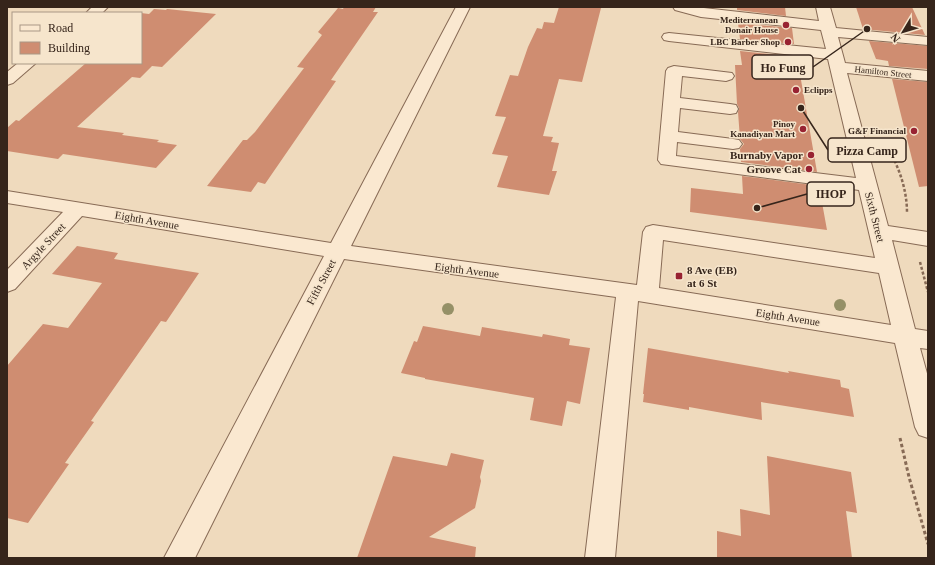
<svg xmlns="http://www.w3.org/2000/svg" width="935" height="565" font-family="'Times New Roman',serif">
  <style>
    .building { fill: #cf8d71 }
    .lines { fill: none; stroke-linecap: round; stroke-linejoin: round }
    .minor-casing { stroke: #876a55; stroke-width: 2 }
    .path-far1 { stroke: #876a55; stroke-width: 2.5; stroke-dasharray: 3 2; stroke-linecap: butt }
    .path { stroke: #876a55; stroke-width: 3; stroke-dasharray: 3.5 2.5; stroke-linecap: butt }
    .minor { fill: #fae8d0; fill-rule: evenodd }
    .tree { fill: #959067 }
    .poi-dot { fill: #982332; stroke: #f6e5cc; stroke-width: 1.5 }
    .labels { text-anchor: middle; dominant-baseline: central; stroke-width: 3; stroke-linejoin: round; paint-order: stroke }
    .far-poi-label { font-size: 9px; font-weight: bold; fill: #36251b; stroke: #f6e5cc; text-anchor: end }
    .far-street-label { font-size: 9px; fill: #36251b; stroke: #f6e5cc }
    .poi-label { font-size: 11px; font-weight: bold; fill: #36251b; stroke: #f6e5cc; text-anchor: end }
    .street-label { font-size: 11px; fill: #36251b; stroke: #f6e5cc }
    .leader { fill: none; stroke: #36251b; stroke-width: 1.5 }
    .callout-dot { fill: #36251b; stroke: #f6e5cc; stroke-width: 1.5 }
    .callout { fill: #f6e5cc; stroke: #36251b; stroke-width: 1.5 }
    .callout-label { font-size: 12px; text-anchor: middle; font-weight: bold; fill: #36251b }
  </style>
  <rect width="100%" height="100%" fill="#efdabd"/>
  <!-- building -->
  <g class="building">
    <path d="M344,7h32l-3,5h5l-47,68 5,1 -71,103 -7,-2 -7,10 -44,-6 36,-46h4l8,-8 49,-64 -7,-1 25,-32 -4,-3 20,-24 5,1z"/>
    <path d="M559,7l42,1 -19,74 -23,-3 -16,57 10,1 -2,5 8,1 -7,28h5l-8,24 -52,-8 11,-31 -16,-2 14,-37 -11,-1 15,-41 8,1 10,-29 9,-19 5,1 2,-7 10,1z"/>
    <path d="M737,7h48l1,9 -49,-6z"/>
    <path d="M856,7h56l13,28 -62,-6z"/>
    <path d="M154,9l12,1 1,-1 49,5 -54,53 -10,-1 -12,12 -8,-1 -55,50 47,6 -2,2 37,5 -2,2 20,3 -21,23 -93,-14 -5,5 -51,-8v-23l9,-8 3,1 67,-58h55v-50l8,1z"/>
    <path d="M738,23l54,5 2,16 -54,-5z"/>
    <path d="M869,41l59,5v23l-39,-3 -1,-5 -12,-2z"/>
    <path d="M740,51l57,6 20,115 -76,-10 -1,-13 4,-5 -4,-5 -2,-27 1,-4 -2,-4 -2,-39h7z"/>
    <path d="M892,79l36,3v104l-9,1z"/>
    <path d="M742,176l77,10 8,44 -137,-18 1,-24 52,6z"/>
    <path d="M77,246l41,7 -4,6 85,14 -33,49 -5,-1 -70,100 3,1 -29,41 4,1 -41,59 -21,-5v-152l36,-42 25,4 34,-45 -50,-9z"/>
    <path d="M423,326l57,10 2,-9 60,10 1,-3 27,5 -1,6 21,3 -10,56 -13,-3 -5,25 -32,-6 4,-22 -109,-19v-1l-24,-5 13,-32 3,1z"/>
    <path d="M648,348l141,25 -1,-2 52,9 1,7 8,2 5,28 -93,-15 1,18 -73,-13v3l-46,-8 1,-8h-1z"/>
    <path d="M451,453l33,7 -4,17 1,4 -6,27 -46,29 47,10 -1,11h-118l36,-102 54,10z"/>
    <path d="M767,456l84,16 6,41 -11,-2 6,47h-135v-27l24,5 -1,-27 30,6z"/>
  </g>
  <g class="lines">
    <defs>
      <g id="minor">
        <path d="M92,7h16l-6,6h-16z"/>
        <path d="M456,7h14l-119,239 286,39 6,-53 3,-5 7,-2 222,33 -16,-68 -198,-26 -3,-4 8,-89 2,-3 6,-2 58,7 2,3 -2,3 -6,2 -44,-5 -2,22 50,6 6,1 2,4 -2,4 -6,1 -50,-6 -2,24 55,7 6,1 3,4 -3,4 -6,1 -56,-7 -1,14 180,22 -28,-119 -159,-18 -5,-1 -2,-3 2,-3 5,-1 157,16 -5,-19 -120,-13 -26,-7 -2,-3h22l124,14 -3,-14h14l6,21 92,9v8l-90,-8 7,26 83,8v10l-81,-8 41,153 40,6v14l-36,-6 23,89 13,2v18l-8,-1 8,29v61l-9,-3 -4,-8 -20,-84 -257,-42 -23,257h-30l31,-261 -272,-38 -149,299h-31l160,-302 -242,-40 -67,73 -8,3v-22l56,-58 -56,-9v-12l324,52zM663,240l216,33 12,52 -232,-37z"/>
        <path d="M18,63h18l-23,20 -6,2v-13z"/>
      </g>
    </defs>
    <!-- minor casing -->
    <use href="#minor" class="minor-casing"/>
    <!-- path-far1 -->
    <g class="path-far1">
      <path d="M885,143c13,21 22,45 22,70"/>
      <path d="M920,262l8,30"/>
    </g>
    <!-- path -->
    <path class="path" d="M900,438l9,39 19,67"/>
    <!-- minor -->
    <use href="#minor" class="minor"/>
  </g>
  <!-- trees -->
  <g class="tree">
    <circle cx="840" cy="305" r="6"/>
    <circle cx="448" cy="309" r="6"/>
  </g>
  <!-- markers -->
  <g class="poi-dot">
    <circle cx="786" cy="25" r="4"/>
    <circle cx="788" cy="42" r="4"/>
    <circle cx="796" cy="90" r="4"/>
    <circle cx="803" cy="129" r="4"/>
    <circle cx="914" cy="131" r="4"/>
    <circle cx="811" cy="155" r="4"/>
    <circle cx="809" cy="169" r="4"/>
    <rect x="675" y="272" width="8" height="8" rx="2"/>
  </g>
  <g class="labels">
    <!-- far-poi labels -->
    <g class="far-poi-label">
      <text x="778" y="20">Mediterranean<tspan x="778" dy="10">Donair House</tspan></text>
      <text x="780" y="42">LBC Barber Shop</text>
      <text x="804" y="90" text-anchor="start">Eclipps</text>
      <text x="795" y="124">Pinoy<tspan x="795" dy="10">Kanadiyan Mart</tspan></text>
      <text x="906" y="131">G&amp;F Financial</text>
    </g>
    <!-- far-street labels -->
    <g class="far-street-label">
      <text transform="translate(883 72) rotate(6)">Hamilton Street</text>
    </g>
    <!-- poi labels -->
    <g class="poi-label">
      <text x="803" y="155">Burnaby Vapor</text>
      <text x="801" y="169">Groove Cat</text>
      <text x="687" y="270" text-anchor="start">8 Ave (EB)<tspan x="687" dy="13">at 6 St</tspan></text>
    </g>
    <!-- street labels -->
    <g class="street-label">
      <text transform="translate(875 217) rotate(76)">Sixth Street</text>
      <text transform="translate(147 220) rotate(10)">Eighth Avenue</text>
      <text transform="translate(43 246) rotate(-47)">Argyle Street</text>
      <text transform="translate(467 270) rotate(7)">Eighth Avenue</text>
      <text transform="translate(321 282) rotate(-62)">Fifth Street</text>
      <text transform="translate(788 317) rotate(9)">Eighth Avenue</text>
    </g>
  </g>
  <!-- callouts -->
  <path class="leader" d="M867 29L813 67M801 108L828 150M757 208L807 194"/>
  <g class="callout-dot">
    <circle cx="867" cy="29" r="4"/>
    <circle cx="801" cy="108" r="4"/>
    <circle cx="757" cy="208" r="4"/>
  </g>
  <g class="callout">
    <rect x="752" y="55" width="61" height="24" rx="4"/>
    <rect x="828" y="138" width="78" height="24" rx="4"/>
    <rect x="807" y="182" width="47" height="24" rx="4"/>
  </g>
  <g class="callout-label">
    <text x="783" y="72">Ho Fung</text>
    <text x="867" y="155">Pizza Camp</text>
    <text x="831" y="198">IHOP</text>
  </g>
  <!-- border -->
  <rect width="935" height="565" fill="none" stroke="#36251b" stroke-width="16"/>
  <!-- legend -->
  <rect x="12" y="12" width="130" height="52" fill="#f6e5cc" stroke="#a99885"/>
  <rect x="20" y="25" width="20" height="6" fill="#fae8d0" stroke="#a99885"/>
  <text x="48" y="32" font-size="12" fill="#36251b">Road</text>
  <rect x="20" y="42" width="20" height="12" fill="#cf8d71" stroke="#a99885"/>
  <text x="48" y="52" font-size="12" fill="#36251b">Building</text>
  <!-- north arrow -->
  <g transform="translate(903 32) rotate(232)" stroke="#f6e5cc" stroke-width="3" paint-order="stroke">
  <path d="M0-3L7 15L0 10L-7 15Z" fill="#36251b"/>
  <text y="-6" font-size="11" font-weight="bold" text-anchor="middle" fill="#36251b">N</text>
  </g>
</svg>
